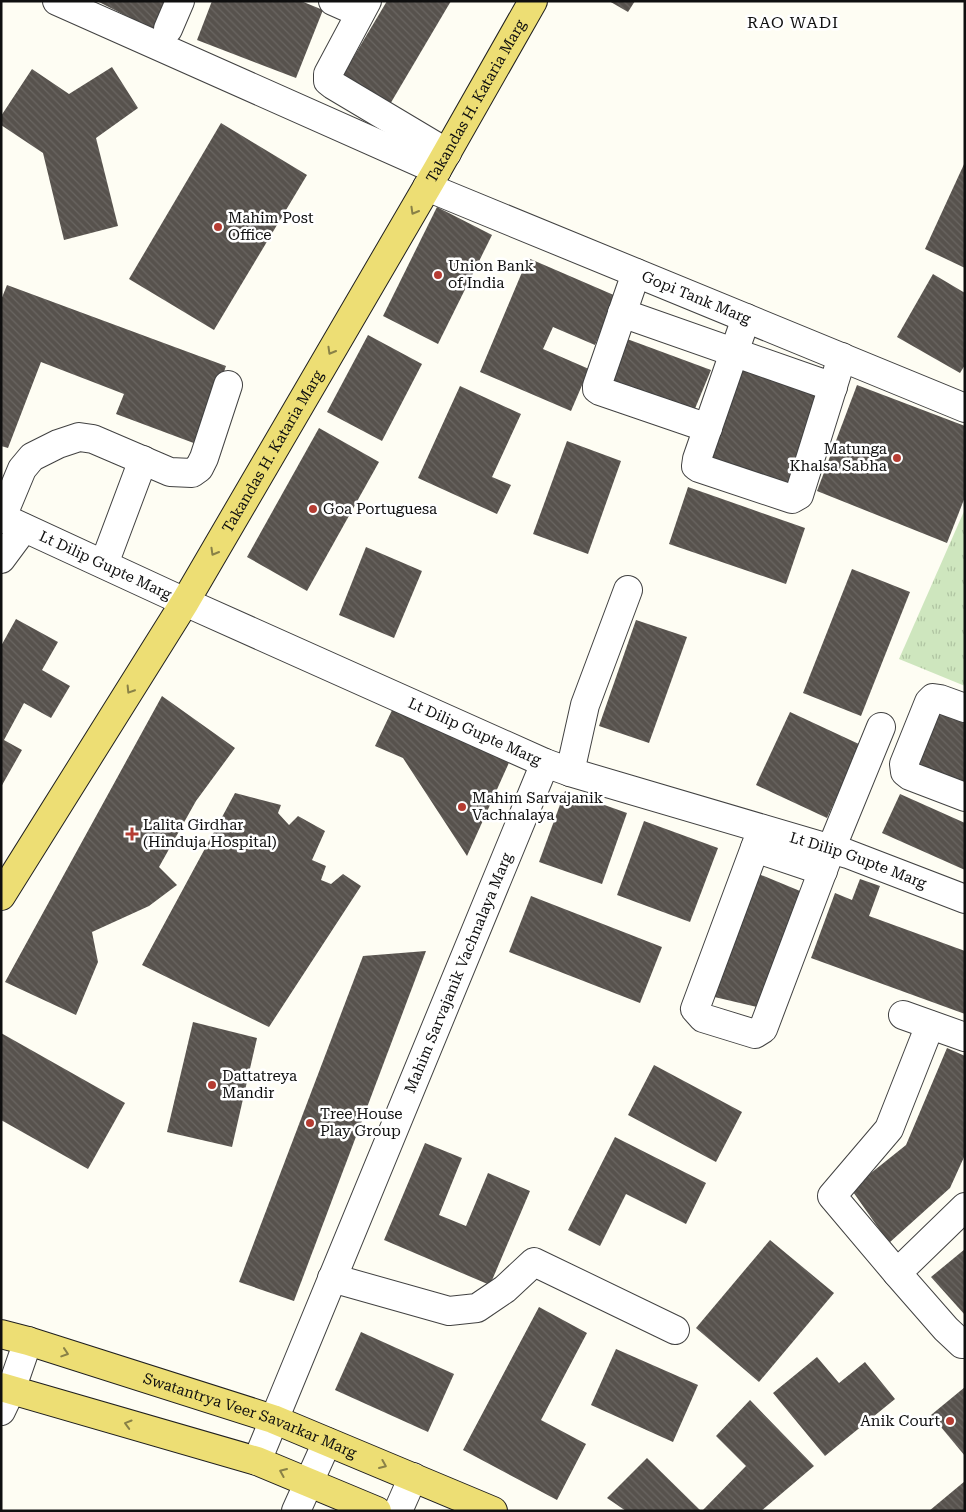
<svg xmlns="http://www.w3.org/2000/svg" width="966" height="1512" font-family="'Roboto Serif',serif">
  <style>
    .park { fill: url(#park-tufts) }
    .building { fill: url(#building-back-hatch) }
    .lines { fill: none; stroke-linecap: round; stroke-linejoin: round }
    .minor-casing { stroke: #424242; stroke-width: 30 }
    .major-casing { stroke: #202020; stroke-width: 30 }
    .minor { stroke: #fff; stroke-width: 28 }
    .major { stroke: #edde74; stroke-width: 28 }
    .oneway { stroke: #898147 }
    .poi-dot { fill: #b53c32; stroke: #fff; stroke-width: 2 }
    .labels { text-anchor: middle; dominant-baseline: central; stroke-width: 5; stroke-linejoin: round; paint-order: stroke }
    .street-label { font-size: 15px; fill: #0f0f0f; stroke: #fff }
    .poi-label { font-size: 15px; fill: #0f0f0f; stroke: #fff; text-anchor: start }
    .neighbourhood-label { font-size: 16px; letter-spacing: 1px; fill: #0f0f0f; stroke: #fff }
  </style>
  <defs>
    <pattern id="park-tufts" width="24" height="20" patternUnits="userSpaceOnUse" patternTransform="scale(1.25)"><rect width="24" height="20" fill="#cee6be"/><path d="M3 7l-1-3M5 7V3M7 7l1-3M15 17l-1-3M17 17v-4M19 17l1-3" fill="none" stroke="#b0c4a2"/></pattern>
    <pattern id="building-back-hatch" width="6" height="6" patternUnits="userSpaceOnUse" patternTransform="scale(1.25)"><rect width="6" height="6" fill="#57524d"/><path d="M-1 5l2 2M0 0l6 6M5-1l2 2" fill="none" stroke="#6a6662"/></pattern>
  </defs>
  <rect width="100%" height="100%" fill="#fefdf3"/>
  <!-- park -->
  <path class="park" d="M965,509v177l-66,-27z"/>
  <!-- building -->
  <g class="building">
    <path d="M97,1h77l-16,31z"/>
    <path d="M212,1h89l22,9 -27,68 -99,-38z"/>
    <path d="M387,1h64l-65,110 -48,-28z"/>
    <path d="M609,1h26l-7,11z"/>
    <path d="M112,67l26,41 -42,30 22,88 -54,14 -21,-87 -42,-28v-9l31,-47 37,25z"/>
    <path d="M221,123l86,52 -93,155 -85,-51z"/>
    <path d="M965,162v106l-40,-19z"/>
    <path d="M437,207l55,28 -54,109 -55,-28z"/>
    <path d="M528,258l88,38 -21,49 -42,-18 -10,22 46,20 -18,42 -91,-39z"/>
    <path d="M933,274l32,19v72l-5,8 -63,-36z"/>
    <path d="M7,285l219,81 -27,79 -83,-31 8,-20 -83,-32 -33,86 -7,-2v-146z"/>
    <path d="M368,335l54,29 -40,77 -55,-29z"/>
    <path d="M619,336l92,34 -17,41 -91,-31z"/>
    <path d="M734,367l93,32 -31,91 -93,-33z"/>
    <path d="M857,385l108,41v71l-18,46 -130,-52z"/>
    <path d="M460,386l61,28 -29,63 19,8 -14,29 -79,-36z"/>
    <path d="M319,428l60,34 -72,129 -60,-34z"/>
    <path d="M567,441l54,20 -33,93 -55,-20z"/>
    <path d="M688,487l117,41 -19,56 -117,-40z"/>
    <path d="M366,547l56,24 -28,67 -55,-23z"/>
    <path d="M852,569l58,23 -49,124 -58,-23z"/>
    <path d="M16,619l42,23 -16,28 28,16 -19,32 -27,-15 -20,37 18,10 -21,37v-141z"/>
    <path d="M636,620l51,17 -38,106 -50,-17z"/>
    <path d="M162,696l73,52 -39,53 -37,66 18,18 -28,21 -57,26 6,30 -22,53 -71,-33z"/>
    <path d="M937,704l28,12v71l-54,-23z"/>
    <path d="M394,706l118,50 -45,100 -64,-98 -28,-12z"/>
    <path d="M790,712l71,33 -34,73 -71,-33z"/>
    <path d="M565,791l62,22 -25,71 -63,-22z"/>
    <path d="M235,793l46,12 -3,8 11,12 9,-9 27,15 -13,29 14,6 -5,14 10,4 12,-10 18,12 -92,141 -127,-62z"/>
    <path d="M900,794l65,29v47l-83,-37z"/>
    <path d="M644,821l74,27 -28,74 -73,-27z"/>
    <path d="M749,870l51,21 -43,116 -51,-12z"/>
    <path d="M860,879l20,7 -11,30 96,35v63l-154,-56 24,-65 17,7z"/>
    <path d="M531,896l131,51 -22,56 -131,-51z"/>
    <path d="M426,951l-132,350 -55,-19 124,-326z"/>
    <path d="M193,1022l64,16 -25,109 -65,-15z"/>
    <path d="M1,1033l124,70 -37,66 -87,-49z"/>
    <path d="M947,1048l18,8v99l-15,33 -61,55 -38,-54 55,-44z"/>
    <path d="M654,1065l88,47 -26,50 -88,-47z"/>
    <path d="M615,1137l91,46 -20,41 -60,-30 -26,52 -32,-16z"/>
    <path d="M425,1143l37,15 -23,57 27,11 22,-53 42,18 -40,94 -106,-45z"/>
    <path d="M770,1240l64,53 -75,89 -63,-54z"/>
    <path d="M965,1249v66l-34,-38z"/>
    <path d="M539,1307l48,26 -46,87 45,24 -29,56 -94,-50z"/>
    <path d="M361,1332l93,42 -26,58 -93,-42z"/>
    <path d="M616,1349l82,36 -25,57 -82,-37z"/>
    <path d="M817,1357l22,26 26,-21 30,37 -70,57 -52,-63z"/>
    <path d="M965,1387v69l-34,-41z"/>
    <path d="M750,1400l64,66 -53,45h-59l44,-45 -30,-30z"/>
    <path d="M647,1458l54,53h-75l-19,-13z"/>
    <path d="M965,1481v30h-36z"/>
  </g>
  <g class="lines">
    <defs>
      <g id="minor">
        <path d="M57,1l380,169"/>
        <path d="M333,1l27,12"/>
        <path d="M367,1l-39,73v7l5,4 114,68"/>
        <path d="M168,29l12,-28"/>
        <path id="s1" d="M427,187l538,221"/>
        <path d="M636,273l-39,113v3l3,2 108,37"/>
        <path d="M622,313l211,74"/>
        <path d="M746,318l-49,141 -1,7 3,2 93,31 7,-4 43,-138"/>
        <path id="s2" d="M1,517l184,85 360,161 25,9 278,82 117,45"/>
        <path d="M2,517l20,-48 10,-12 26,-13 21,-7 14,2 77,33 22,1 7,-5 5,-10 24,-73"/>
        <path d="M1,559l23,-31"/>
        <path d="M104,564l39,-104"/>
        <path d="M965,708l-25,-9 -7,-1 -4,4 -25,62 1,8 5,4 55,21"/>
        <path d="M570,772l15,-67 43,-115"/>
        <path d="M762,829l-67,180 8,9 52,16 8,-5 68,-180 50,-122"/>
        <path d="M755,848l68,23"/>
        <path d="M903,1015l62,22"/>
        <path d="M965,1207l-68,66 49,56 16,15h3"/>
        <path d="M897,1273l-65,-77 57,-67 41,-104"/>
        <path d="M332,1278l117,33 28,-3 28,-19 29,-27 141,68"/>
        <path d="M1,1411l10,-21 17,-49"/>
        <path id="s3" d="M257,1461l288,-698"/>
        <path d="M296,1511l31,-69"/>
        <path d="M398,1511l15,-34"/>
      </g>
      <g id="major">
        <path id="s4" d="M1,896l184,-294 252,-432 96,-169"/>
        <path id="s5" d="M1,1334l27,7 245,78 220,92"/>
        <path d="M1,1387l256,74 120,50"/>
      </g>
    </defs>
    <!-- minor casing -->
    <use href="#minor" class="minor-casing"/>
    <!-- major casing -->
    <use href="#major" class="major-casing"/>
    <!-- minor -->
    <use href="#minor" class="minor"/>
    <!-- major -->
    <use href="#major" class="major"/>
  </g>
  <!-- one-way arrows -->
  <defs><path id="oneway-chevron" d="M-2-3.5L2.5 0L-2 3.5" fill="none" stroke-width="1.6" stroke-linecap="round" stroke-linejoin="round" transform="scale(1.25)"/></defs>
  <g class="oneway">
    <use href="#oneway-chevron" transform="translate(414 211) rotate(120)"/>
    <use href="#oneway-chevron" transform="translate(331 351) rotate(120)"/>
    <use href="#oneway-chevron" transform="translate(214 552) rotate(120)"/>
    <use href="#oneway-chevron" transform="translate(130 690) rotate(122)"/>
    <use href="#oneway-chevron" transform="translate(65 1353) rotate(18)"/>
    <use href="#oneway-chevron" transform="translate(128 1424) rotate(-164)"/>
    <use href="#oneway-chevron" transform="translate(383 1465) rotate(23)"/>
    <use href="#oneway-chevron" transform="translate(283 1472) rotate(-157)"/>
  </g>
  <!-- markers -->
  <g class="poi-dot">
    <circle cx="218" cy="227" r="5"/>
    <circle cx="438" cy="275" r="5"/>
    <circle cx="897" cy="458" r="5"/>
    <circle cx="313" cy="509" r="5"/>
    <circle cx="462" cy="807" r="5"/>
    <path d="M129.5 826.5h5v5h5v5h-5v5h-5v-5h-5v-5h5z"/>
    <circle cx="212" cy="1085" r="5"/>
    <circle cx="310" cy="1123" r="5"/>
    <circle cx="950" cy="1421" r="5"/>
  </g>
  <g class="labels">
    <!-- street labels -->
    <g class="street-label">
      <text stroke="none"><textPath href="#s4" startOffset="926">Takandas H. Kataria Marg</textPath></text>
      <text stroke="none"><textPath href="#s1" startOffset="291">Gopi Tank Marg</textPath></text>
      <text stroke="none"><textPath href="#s4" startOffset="521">Takandas H. Kataria Marg</textPath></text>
      <text stroke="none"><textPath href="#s2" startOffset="115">Lt Dilip Gupte Marg</textPath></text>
      <text stroke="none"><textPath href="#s2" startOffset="520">Lt Dilip Gupte Marg</textPath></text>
      <text stroke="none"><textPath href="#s2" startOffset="925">Lt Dilip Gupte Marg</textPath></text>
      <text stroke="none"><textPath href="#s3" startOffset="528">Mahim Sarvajanik Vachnalaya Marg</textPath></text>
      <text stroke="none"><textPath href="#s5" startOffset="262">Swatantrya Veer Savarkar Marg</textPath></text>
    </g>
    <!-- poi labels -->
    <g class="poi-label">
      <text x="228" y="218">Mahim Post<tspan x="228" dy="17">Office</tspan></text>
      <text x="448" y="266">Union Bank<tspan x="448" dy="17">of India</tspan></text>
      <text x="887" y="449" text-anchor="end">Matunga<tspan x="887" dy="17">Khalsa Sabha</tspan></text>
      <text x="323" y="509">Goa Portuguesa</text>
      <text x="472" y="798">Mahim Sarvajanik<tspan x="472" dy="17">Vachnalaya</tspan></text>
      <text x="143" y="825">Lalita Girdhar<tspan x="143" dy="17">(Hinduja Hospital)</tspan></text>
      <text x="222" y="1076">Dattatreya<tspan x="222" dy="17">Mandir</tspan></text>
      <text x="320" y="1114">Tree House<tspan x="320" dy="17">Play Group</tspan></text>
      <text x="940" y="1421" text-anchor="end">Anik Court</text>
    </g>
    <!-- neighbourhood labels -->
    <g class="neighbourhood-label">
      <text x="793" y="22">RAO WADI</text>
    </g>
  </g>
  <!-- border -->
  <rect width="966" height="1512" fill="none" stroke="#0f0f0f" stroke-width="5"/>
</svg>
